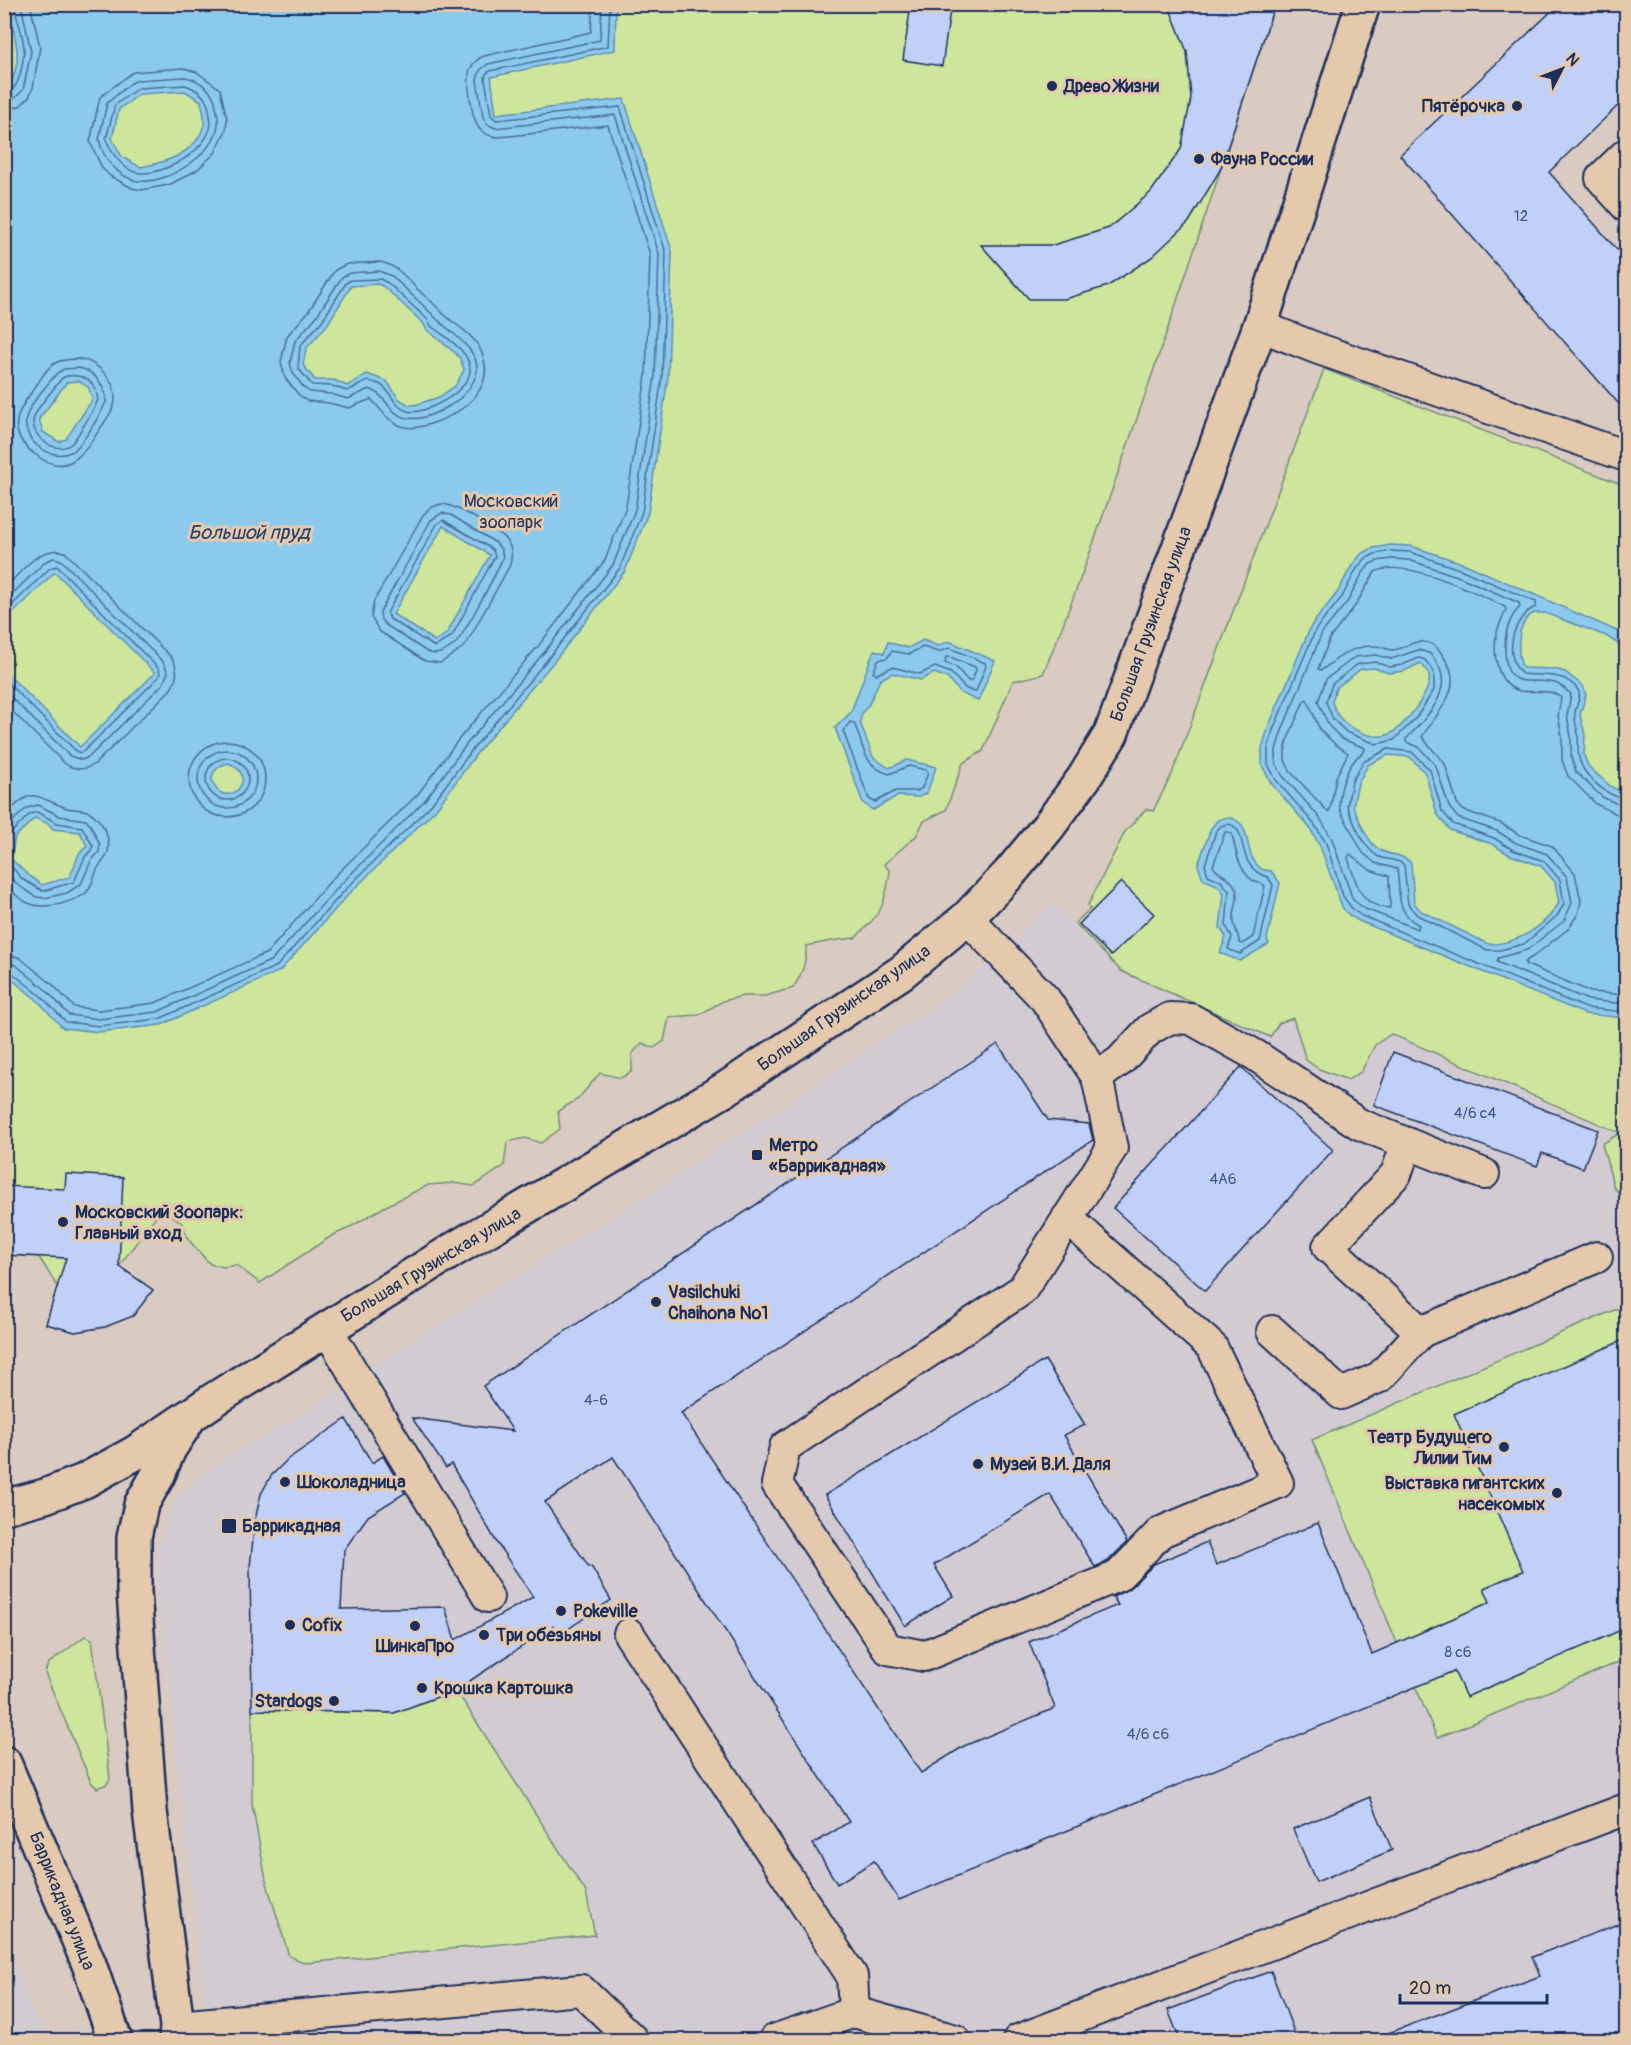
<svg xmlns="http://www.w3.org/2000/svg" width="1631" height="2045" font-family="Pangolin,sans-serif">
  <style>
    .built { fill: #d2ccd2 }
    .green { fill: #cde69c; stroke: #748a7d; stroke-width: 1.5 }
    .water { fill: #8ccaed; stroke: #5f8cb4; stroke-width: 1.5; fill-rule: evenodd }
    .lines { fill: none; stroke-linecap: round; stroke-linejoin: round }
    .shore { stroke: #486d97; stroke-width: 1.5 }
    .building { fill: #c1d0f6; stroke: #1b2f5e; stroke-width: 1.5 }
    .lane-casing { stroke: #1b2f5e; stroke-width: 34 }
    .secondary-casing { stroke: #1b2f5e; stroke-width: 38 }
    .primary-casing { stroke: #1b2f5e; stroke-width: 38 }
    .lane { stroke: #e5c9ac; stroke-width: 30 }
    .secondary { stroke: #e5c9ac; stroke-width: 33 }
    .primary { stroke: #e5c9ac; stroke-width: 33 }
    .poi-dot { fill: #1b2f5e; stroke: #e5c9ac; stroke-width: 2 }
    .labels { text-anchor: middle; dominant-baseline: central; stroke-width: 6; stroke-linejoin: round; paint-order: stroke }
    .number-label { font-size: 15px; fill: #445784 }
    .poi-label { font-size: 18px; font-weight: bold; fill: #1b2f5e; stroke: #e5c9ac; text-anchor: start }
    .park-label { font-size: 18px; fill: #243861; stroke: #e5c9ac }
    .street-label { font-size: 18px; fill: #1b2f5e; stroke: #e5c9ac }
    .water-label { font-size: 20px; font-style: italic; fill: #263e6c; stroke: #e5c9ac }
  </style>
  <rect width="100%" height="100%" fill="#dacbc2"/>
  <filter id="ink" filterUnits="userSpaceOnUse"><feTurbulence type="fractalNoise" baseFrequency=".0167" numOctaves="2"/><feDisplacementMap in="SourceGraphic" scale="12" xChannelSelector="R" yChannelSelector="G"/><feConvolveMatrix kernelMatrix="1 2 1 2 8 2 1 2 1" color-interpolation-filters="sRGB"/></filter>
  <g filter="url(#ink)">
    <!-- built -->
    <g class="built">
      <path d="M1051,902l70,69 149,66 9,-14 46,-17 301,130v169l-314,135 125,298 189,-79v381h-1417l-51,-448v-42l8,-30 10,-22 40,-34 129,-75 10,-13 292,-180 308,-204 52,-45z"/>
      <path d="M4,1939h1l39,101h-39z"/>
    </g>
    <!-- green -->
    <g class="green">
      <path d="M5,5h1270c-47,141 -92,282 -141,422 -29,83 -57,166 -91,247l-30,7 -30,70 -20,12 -17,47 -22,11 -8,15 -32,28 6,7c-6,39 -8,40 -35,67l-24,3 -25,5c1,16 -4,29 -13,42l-28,8h-22l-20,5 -24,14 -30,2 -5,24 -10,7 -12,-5 -10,11v17l-11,7 -21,-5 -22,26 -20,12 2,18 -19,14 -16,-5 -18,4 -3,24 -30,20 -21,-3 -25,2 -44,22 -37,22 -14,6 -73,48 -24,-18 -12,2 -14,-3 -22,-25 -6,-16 -20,-15 -43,58 34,24 -20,26 -28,11 -30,5 -29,-8 11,-38 -18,-29 -34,-2z"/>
      <path d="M1324,369l302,117v713l-12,-11 -12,-44 18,-11 -229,-99 -16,11 -14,27 -13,8 -29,-11 -13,-9 -13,-42 -14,5 -9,14 -149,-66 -46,-48 15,-14 -2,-4 37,-73 21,-23 7,2 19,-37z"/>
      <path d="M1626,1305v354l-189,79 -125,-298z"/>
      <path d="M85,1636l7,3 18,139 -3,6 -10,4 -6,-6 -46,-109 3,-9z"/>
      <path d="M456,1690l130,202 9,43 -289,28 -17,-7 -23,-76 -14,-76v-94l142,3z"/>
    </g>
    <!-- water -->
    <g class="water">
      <path d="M7,5h609l-1,45 -124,27 5,37 128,-15 48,152 -4,126 -20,136 -23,58 -69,88 -79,94 -41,56 -87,85 -69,77 -119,54 -62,7 -36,-4 -26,-28 -32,-26v-303l75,76 75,-74 -100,-101 -50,49 -1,-531c23,-22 10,-59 3,-85zM185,91l16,10c1,7 5,17 3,24 -7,28 -39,38 -64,42l-18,-10 -10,-18 7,-30 21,-15zM378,284l6,3 40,37 2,5 29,24 5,5 4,12 -9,16 -16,11 -24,8h-6l-10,-6 -12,-18 -20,-7 -20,12 -13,-6h-19l-12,-15 3,-16 21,-24 24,-39zM79,381l9,6 5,12 -27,40 -7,3 -16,-10 -4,-13 28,-37zM443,526l47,29 -43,78 -12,8 -42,-27zM228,763c33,13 1,46 -13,24 -8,-12 2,-21 13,-24zM35,818l14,6 4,5 27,3 7,14 -8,8 -9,23 -28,8 -15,-11 -16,-15 4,-22z"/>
      <path d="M1391,545l20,1 54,18 161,71v14l-20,-13 -61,-23c-3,0 -7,0 -10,0 -19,6 -19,42 -12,55l32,1 10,3 18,14 3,9 -6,20 5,20 -1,20 4,11 22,20 16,8v224l-41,-4 -226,-93 -10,-6 -7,-8 -22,-61 -11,-19 -38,-44 -9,-18v-17l6,-20 43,-102 26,-33 14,-26 10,-13 12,-6zM1421,663c2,3 7,8 8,12 4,15 -26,53 -39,59 -16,7 -40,-4 -50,-16 -4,-4 -6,-11 -8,-16l4,-14 25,-19 14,-1 14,5 15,-2zM1388,755l22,2 15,16 12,41 13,16 42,14 18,11 31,11 14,16 4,21c-14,24 -43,42 -71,41l-67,-33 -7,-8 -3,-40c-12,-11 -19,-6 -31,-13 -13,-7 -21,-31 -27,-44l5,-23 10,-18z"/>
      <path d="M923,640l15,6 11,-5 46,20 -17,40 -17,-8 -14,-15 -13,-5 -13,7 -29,-7 -12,7 -11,24 -7,9 -2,9 13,35 16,11 18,-8 29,7 -9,26 -8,4 -22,-1 -24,14 -10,-7 -28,-75 16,-16 23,-62 10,3 4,-11 20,6z"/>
      <path d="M1228,817c23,6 16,23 24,40 2,5 6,9 9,12l10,2 9,12 -13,56 2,5 -29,17 -20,-8 6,-16 -6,-9 4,-35 -7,-8 -14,-6 -5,-14 13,-37 7,-8z"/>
    </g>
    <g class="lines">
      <!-- shore -->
      <g class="shore">
        <path d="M183,68l14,4 23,17 7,30 -1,11 -11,23 -18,17 -28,15 -28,5 -9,-2 -22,-12 -8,-8 -12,-26 10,-45 33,-25z"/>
        <path d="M184,77c12,1 28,12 31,24 1,7 4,16 3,23 -2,30 -52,61 -80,57 -19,-3 -36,-23 -39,-42l8,-36 24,-20 7,-3z"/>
        <path d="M185,85c13,4 21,11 24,24 0,4 2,10 2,14 -2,27 -46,52 -71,50 -16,-1 -29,-20 -34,-34l9,-34 23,-17z"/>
        <path d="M4,94c16,-2 19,-30 20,-44 0,-14 -7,-32 -11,-46"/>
        <path d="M4,102l10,-3 9,-9 8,-38 -10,-48"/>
        <path d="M4,111l16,-5 9,-9 4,-9 7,-41 -10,-43"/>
        <path d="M380,262c21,4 31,23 46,35 8,6 13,13 20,19 11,10 26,18 33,31 20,37 -11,63 -43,75 -12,4 -23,8 -35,4 -15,-6 -20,-17 -30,-27l-22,9 -20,-5 -22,-2 -8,-6 -14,-17 -4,-16 6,-26 21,-24 27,-42 12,-6z"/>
        <path d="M379,271l13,5 40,38c16,19 58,38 41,68 -6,11 -12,16 -22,23 -11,7 -30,16 -43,13 -20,-3 -22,-25 -39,-29l-21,10 -17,-5 -21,-2 -6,-4 -11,-15 -3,-10 5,-22 21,-24 26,-40 8,-4z"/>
        <path d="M380,279l8,4 40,37 3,6c13,10 40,25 39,45 -1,20 -45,45 -63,40 -14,-5 -15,-19 -26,-26 -3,-2 -9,-3 -13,-4l-21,10 -15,-5 -20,-1 -14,-17 2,-22 22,-25 24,-38 5,-3z"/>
        <path d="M80,359c18,3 37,22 35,42 -1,10 -10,20 -15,28 -16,24 -32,50 -64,26 -32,-23 -19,-44 0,-69 6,-9 12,-20 21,-24 7,-3 16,-3 23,-3z"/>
        <path d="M78,368c16,2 28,18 28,34 -5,11 -25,46 -35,50 -22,10 -52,-13 -44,-37 3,-12 22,-32 30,-42l7,-4z"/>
        <path d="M66,376c19,-2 29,4 32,24 -4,9 -21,38 -27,44 -16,12 -43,-9 -37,-27 3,-10 20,-28 27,-38z"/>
        <path d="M441,504c14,0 61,28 68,40 4,8 3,15 0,23l-44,79 -24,17 -16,-2 -46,-30 -8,-14 3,-16 49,-86 7,-7z"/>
        <path d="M442,513l9,2 45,28 5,6 2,7c-2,10 -40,79 -47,87 -8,7 -18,14 -29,9l-41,-27 -5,-5 -1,-8 51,-92z"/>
        <path d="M443,520l49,29 3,7 -43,80 -17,11 -45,-28 -3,-6 50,-89z"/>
        <path d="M4,589c16,-15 36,-46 61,-37l106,105c8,11 7,22 -1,33l-74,73c-11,8 -21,8 -32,0l-60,-60"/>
        <path d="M4,602l42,-41 8,-3 7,2 102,102 5,10 -5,12 -73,72 -8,4 -12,-4 -66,-66"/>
        <path d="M4,613l46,-45 7,-2 101,102 2,5 -2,5 -73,72 -5,3 -5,-3 -71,-71"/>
        <path d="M923,647l15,5 12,-4 35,15 1,3 -10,25 -3,1 -8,-4 -14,-15 -16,-6 -15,7 -28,-7 -15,7 -4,-1 5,-13 9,-2 5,-7 17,3z"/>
        <path d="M946,657h4l25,10 1,3 -4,10 -4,1 -12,-14 -11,-4z"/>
        <path d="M1419,658l6,2 9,12v18l-18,28 -22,22 -18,4 -30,-12 -13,-13 -7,-17 6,-18 26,-20 17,-2 15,5 12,-2z"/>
        <path d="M1307,699l13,31 16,15 12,8 -12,24 -6,33 -2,2 -38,-41 -5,-11v-9l4,-15 15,-35z"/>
        <path d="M850,722l4,1c10,23 8,42 35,51l20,-8 17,4 2,3 -6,15 -5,3h-21l-21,11 -6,-3 -26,-68z"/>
        <circle cx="227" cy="779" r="38"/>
        <path d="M1388,749l24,3 18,18 12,41 11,13 41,14 19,12 31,11 16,19 4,24 -7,12 -33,28 -24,6h-13l-70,-35 -9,-11 -4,-39c-7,-7 -18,-4 -27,-9 -14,-9 -24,-35 -30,-50l5,-25 11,-19z"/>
        <circle cx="227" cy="779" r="29"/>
        <circle cx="227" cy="779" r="21"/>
        <path d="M1626,799c-18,-2 -43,-22 -47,-41 -2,-7 0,-15 -1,-23 0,-7 -5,-15 -3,-23 1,-7 7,-15 3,-22 -13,-19 -38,-14 -56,-16 -20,-17 -9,-59 14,-67v-5l-74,-32 -52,-18 -19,-1 -16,3 -10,5 -9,11 -14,27 -26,32 -43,101 -5,19v15l8,16 38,44 12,19 17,53 10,14 9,6 224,92 40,4"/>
        <path d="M1626,806l-6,-1 -18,-8 -26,-25 -5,-15v-20l-4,-22 4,-21c-5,-4 -10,-9 -16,-11 -30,-7 -50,11 -50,-37 0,-14 5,-30 15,-39l-1,-4 -59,-26 -51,-17 -17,-1 -15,2 -7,3 -8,10 -14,27 -26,32 -41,100 -5,17v13l6,12 38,43 12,21 21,61 12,9 53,20 1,-4c-25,-14 -18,-32 -22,-56l-22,-6 -12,-10 -23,-43c-3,-18 8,-49 24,-58l1,-4 -23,-9 -13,-13 -11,-24 8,-23 29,-22 21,-2 15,4 27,-9 11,3c32,31 0,62 -23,86v3l13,5 17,19 13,41 9,11 39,13 19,12 31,11 20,23 5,26 -8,18 -37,29 -29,8 -1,4 91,38 38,4"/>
        <path d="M37,812l20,11 25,4 11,19 -2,4 -6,7 -11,25 -31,9 -21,-12 -17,-20 5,-25 20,-20z"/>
        <path d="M1626,815l-9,-1 -21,-10 -28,-28 -6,-16v-23l-4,-21 3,-19c-12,-9 -27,-4 -41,-6 -24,-5 -28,-40 -23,-59 2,-8 6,-15 9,-22l-1,-3c-27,-14 -102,-50 -130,-35l-20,34 -25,32 -12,31 4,1c17,-13 30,-25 53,-24 6,0 12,4 18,4 11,-1 19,-10 31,-8 11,1 16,9 21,17 21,29 -9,55 -23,78l23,27 12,39 6,7 37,13 20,12 32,11 23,27 6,28 -3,13 -10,15 -34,27 -8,5 -1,3 66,28 35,3"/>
        <path d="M4,816c30,-29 25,-22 60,-9 10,4 21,0 30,8 11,10 19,29 12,42 -2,4 -6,7 -8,11 -4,8 -6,18 -12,25 -7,6 -17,8 -25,11 -28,6 -37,0 -57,-20"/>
        <path d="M1228,824c23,4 5,44 40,53l5,8 -13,56 -20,13 -12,-5 4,-12 -6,-11 3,-35 -8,-10 -13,-6 -3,-10 11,-34 5,-5z"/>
        <path d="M4,829l23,-21 11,-3 22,11 26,4 5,6 9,19 -1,7 -8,9 -10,23 -14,9 -22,5 -9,-1 -18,-12 -14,-14"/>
        <path d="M1225,832h4l3,2c4,17 6,35 20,46 5,3 9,3 13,6l-12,51 -11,7 -3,-2c0,-8 -4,-12 -5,-19 -2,-12 8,-27 0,-38 -5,-9 -17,-11 -21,-19z"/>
        <path d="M1350,854l20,16 19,6 1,32c-31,-1 -34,-26 -42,-50z"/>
        <path d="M4,953l16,5 32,26 22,23 25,3 56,-7 112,-50 66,-75 85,-84 41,-55 80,-94 66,-85 21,-53 20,-132 4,-120 -42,-130 -108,12c-9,0 -17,-3 -22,-10 -6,-9 -12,-47 -8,-58 3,-6 7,-10 14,-13l107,-24 2,-28"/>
        <path d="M4,962l12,3 30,25 23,25 30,4 58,-7 115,-52 68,-75 85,-85 41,-55 80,-95 67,-85 22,-55 20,-134 4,-122 -44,-139 -120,13 -8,-4 -4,-7 -6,-37 3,-10 8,-6 112,-24 2,-36"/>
        <path d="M4,970l6,1 31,25 25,26 33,4 60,-7 118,-53 68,-76 86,-85 41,-55 79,-95 69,-87 22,-56 20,-135 4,-124 -46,-146 -124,13 -5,-5 -6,-36 1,-5 4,-3 118,-25 2,-42"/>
      </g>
    </g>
    <!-- building -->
    <g class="building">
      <path d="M911,4h40l-9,62 -39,-6z"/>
      <path d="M1168,4h107l-55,166 -31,52 -37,35 -44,29 -43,13h-36l-48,-54h72l56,-17 42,-36 30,-43 10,-51 -4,-46z"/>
      <path d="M1559,4h67v94l-77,74 77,88v152l-226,-257z"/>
      <path d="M1121,882l33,32 -43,42 -32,-32z"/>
      <path d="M998,1044l50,76 41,4 4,16 -412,273 240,360 43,-27 91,-38 -26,-66 89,-37 -5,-8 17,-9 24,-24 53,-22 9,23 102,-42 54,131 118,-52 -6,-14 39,-17 -69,-157 172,-75v289l-160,69 -12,-26 -555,229 -25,-39 -37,23 -24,-40 36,-22 -236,-365 -68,45 44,65 2,-1 20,34 -52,35 -6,-9 -97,64 -62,23 -142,-3 -2,-143 5,-47 6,-26 10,-18 17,-17 58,-40 26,44 11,-7 22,37 -37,23 -24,34 -3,59 104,-2 10,33 78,-43 -36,-54 -46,-79 -5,4 -34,-50 101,13 -30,-45z"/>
      <path d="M1393,1052l205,78 -15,38 -41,-15 -5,13 -163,-61z"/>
      <path d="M1241,1067l92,83 -128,141 -92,-83z"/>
      <path d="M66,1174l57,3 -4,89 34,24 -20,26 -28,11 -30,5 -29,-8 20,-66 -62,-3v-69l61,3z"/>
      <path d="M1045,1360l40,65 -21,10 63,107 -19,19 -13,6 -45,-73 -116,71 19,31 -48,30 -80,-131z"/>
      <path d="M1370,1797l22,53 -76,32 -23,-53z"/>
      <path d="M1626,1921v119h-247l-1,-3 162,-61 -8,-19z"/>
      <path d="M1271,1971l26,69h-117l-12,-30z"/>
    </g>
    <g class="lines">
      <defs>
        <g id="lane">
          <path d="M1626,154l-25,24 25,28"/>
          <path d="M1260,326l56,22 310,108"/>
          <path d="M967,918l78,81 52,78 23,-16 30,-32 20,-11 21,1 64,36 104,69 125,50"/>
          <path d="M1407,1143l-11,31 -68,73 93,85 176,-75"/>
          <path d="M1067,1218l145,129 66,136 -117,49 -43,44 -194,80 -36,-7 -111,-165 8,-37 237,-157 90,-142 -15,-71"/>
          <path d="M327,1329l161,268"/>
          <path d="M1272,1331l69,63 39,-17 41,-45"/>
          <path d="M629,1634l223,342 2,36"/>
          <path d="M177,2026l404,-36 52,50"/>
          <path d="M774,2040l80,-28 101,28"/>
          <path d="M1018,2040l608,-231"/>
        </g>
        <g id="secondary">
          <path d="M4,1507l41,-11 39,-15 51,-28 80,-54 238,-149 271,-160 178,-118 65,-54 42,-44 39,-47 36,-49 27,-44 149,-408 103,-322"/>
          <path d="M176,2040l1,-14 -27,-215 -16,-219v-55l7,-32 16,-28 12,-28 18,-28"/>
        </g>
        <path id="primary" d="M4,1763l85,201 26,76"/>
      </defs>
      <!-- lane casing -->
      <use href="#lane" class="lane-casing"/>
      <!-- secondary casing -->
      <use href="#secondary" class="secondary-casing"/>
      <!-- primary casing -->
      <use href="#primary" class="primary-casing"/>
      <!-- lane -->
      <use href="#lane" class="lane"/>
      <!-- secondary -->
      <use href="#secondary" class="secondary"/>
      <!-- primary -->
      <use href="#primary" class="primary"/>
    </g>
  </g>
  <!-- markers -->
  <g class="poi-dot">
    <circle cx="1052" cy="86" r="6"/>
    <circle cx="1517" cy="106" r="6"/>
    <circle cx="1199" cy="159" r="6"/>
    <rect x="751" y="1149" width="12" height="12" rx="3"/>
    <circle cx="63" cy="1222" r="6"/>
    <circle cx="656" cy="1302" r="6"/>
    <circle cx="1504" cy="1447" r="6"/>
    <circle cx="978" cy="1464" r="6"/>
    <circle cx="285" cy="1482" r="6"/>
    <circle cx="1557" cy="1493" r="6"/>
    <rect x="221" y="1518" width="16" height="16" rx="3"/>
    <circle cx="561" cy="1611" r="6"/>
    <circle cx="290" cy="1625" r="6"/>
    <circle cx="415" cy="1626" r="6"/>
    <circle cx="484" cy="1635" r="6"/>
    <circle cx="422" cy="1688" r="6"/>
    <circle cx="334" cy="1701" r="6"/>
  </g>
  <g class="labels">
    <!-- number labels -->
    <g class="number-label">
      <text x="1521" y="216">12</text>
      <text x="1475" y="1113">4/6 с4</text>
      <text x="1223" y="1179">4А6</text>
      <text x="596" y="1400">4-6</text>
      <text x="1458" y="1652">8 с6</text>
      <text x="1148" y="1734">4/6 с6</text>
    </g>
    <!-- poi labels -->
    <g class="poi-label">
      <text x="1064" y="86">Древо Жизни</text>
      <text x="1505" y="106" text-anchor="end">Пятёрочка</text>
      <text x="1211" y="159">Фауна России</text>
      <text x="769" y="1145">Метро<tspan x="769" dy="21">«Баррикадная»</tspan></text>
      <text x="75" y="1212">Московский Зоопарк:<tspan x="75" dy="21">Главный вход</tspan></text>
      <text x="668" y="1292">Vasilchuki<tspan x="668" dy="21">Chaihona №1</tspan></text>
      <text x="1492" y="1437" text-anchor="end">Театр Будущего<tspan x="1492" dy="21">Лилии Тим</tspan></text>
      <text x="990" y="1464">Музей В.И. Даля</text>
      <text x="297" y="1482">Шоколадница</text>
      <text x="1545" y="1483" text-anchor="end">Выставка гигантских<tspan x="1545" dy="21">насекомых</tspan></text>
      <text x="242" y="1526">Баррикадная</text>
      <text x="573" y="1611">Pokeville</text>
      <text x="302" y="1625">Cofix</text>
      <text x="496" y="1635">Три обезьяны</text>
      <text x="415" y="1646" text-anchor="middle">ШинкаПро</text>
      <text x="434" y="1688">Крошка Картошка</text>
      <text x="322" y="1701" text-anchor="end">Stardogs</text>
    </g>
    <!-- park labels -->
    <g class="park-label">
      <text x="511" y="501">Московский<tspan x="511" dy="21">зоопарк</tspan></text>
    </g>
    <!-- street labels -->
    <g class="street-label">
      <text transform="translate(1151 624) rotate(-70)">Большая Грузинская улица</text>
      <text transform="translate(844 1008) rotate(-35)">Большая Грузинская улица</text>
      <text transform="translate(431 1265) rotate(-31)">Большая Грузинская улица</text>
      <text transform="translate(62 1901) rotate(68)">Баррикадная улица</text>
    </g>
    <!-- water labels -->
    <g class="water-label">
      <text x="249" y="532">Большой пруд</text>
    </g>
  </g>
  <!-- margin -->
  <rect width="1631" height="2045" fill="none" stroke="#e5c9ac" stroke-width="24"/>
  <rect x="12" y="12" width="1607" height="2021" fill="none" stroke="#1b2f5e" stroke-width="2" filter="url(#ink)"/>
  <!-- north arrow -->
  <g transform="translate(1562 69) rotate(48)" stroke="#e5c9ac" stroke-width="4.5" paint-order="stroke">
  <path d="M0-4.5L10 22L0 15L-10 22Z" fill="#1b2f5e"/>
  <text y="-9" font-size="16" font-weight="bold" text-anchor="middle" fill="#1b2f5e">N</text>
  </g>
  <!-- scale -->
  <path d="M1400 1994v9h147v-9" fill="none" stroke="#1b2f5e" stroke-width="3"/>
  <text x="1409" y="1994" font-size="18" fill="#1b2f5e" stroke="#e5c9ac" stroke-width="4.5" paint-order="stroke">20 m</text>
</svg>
